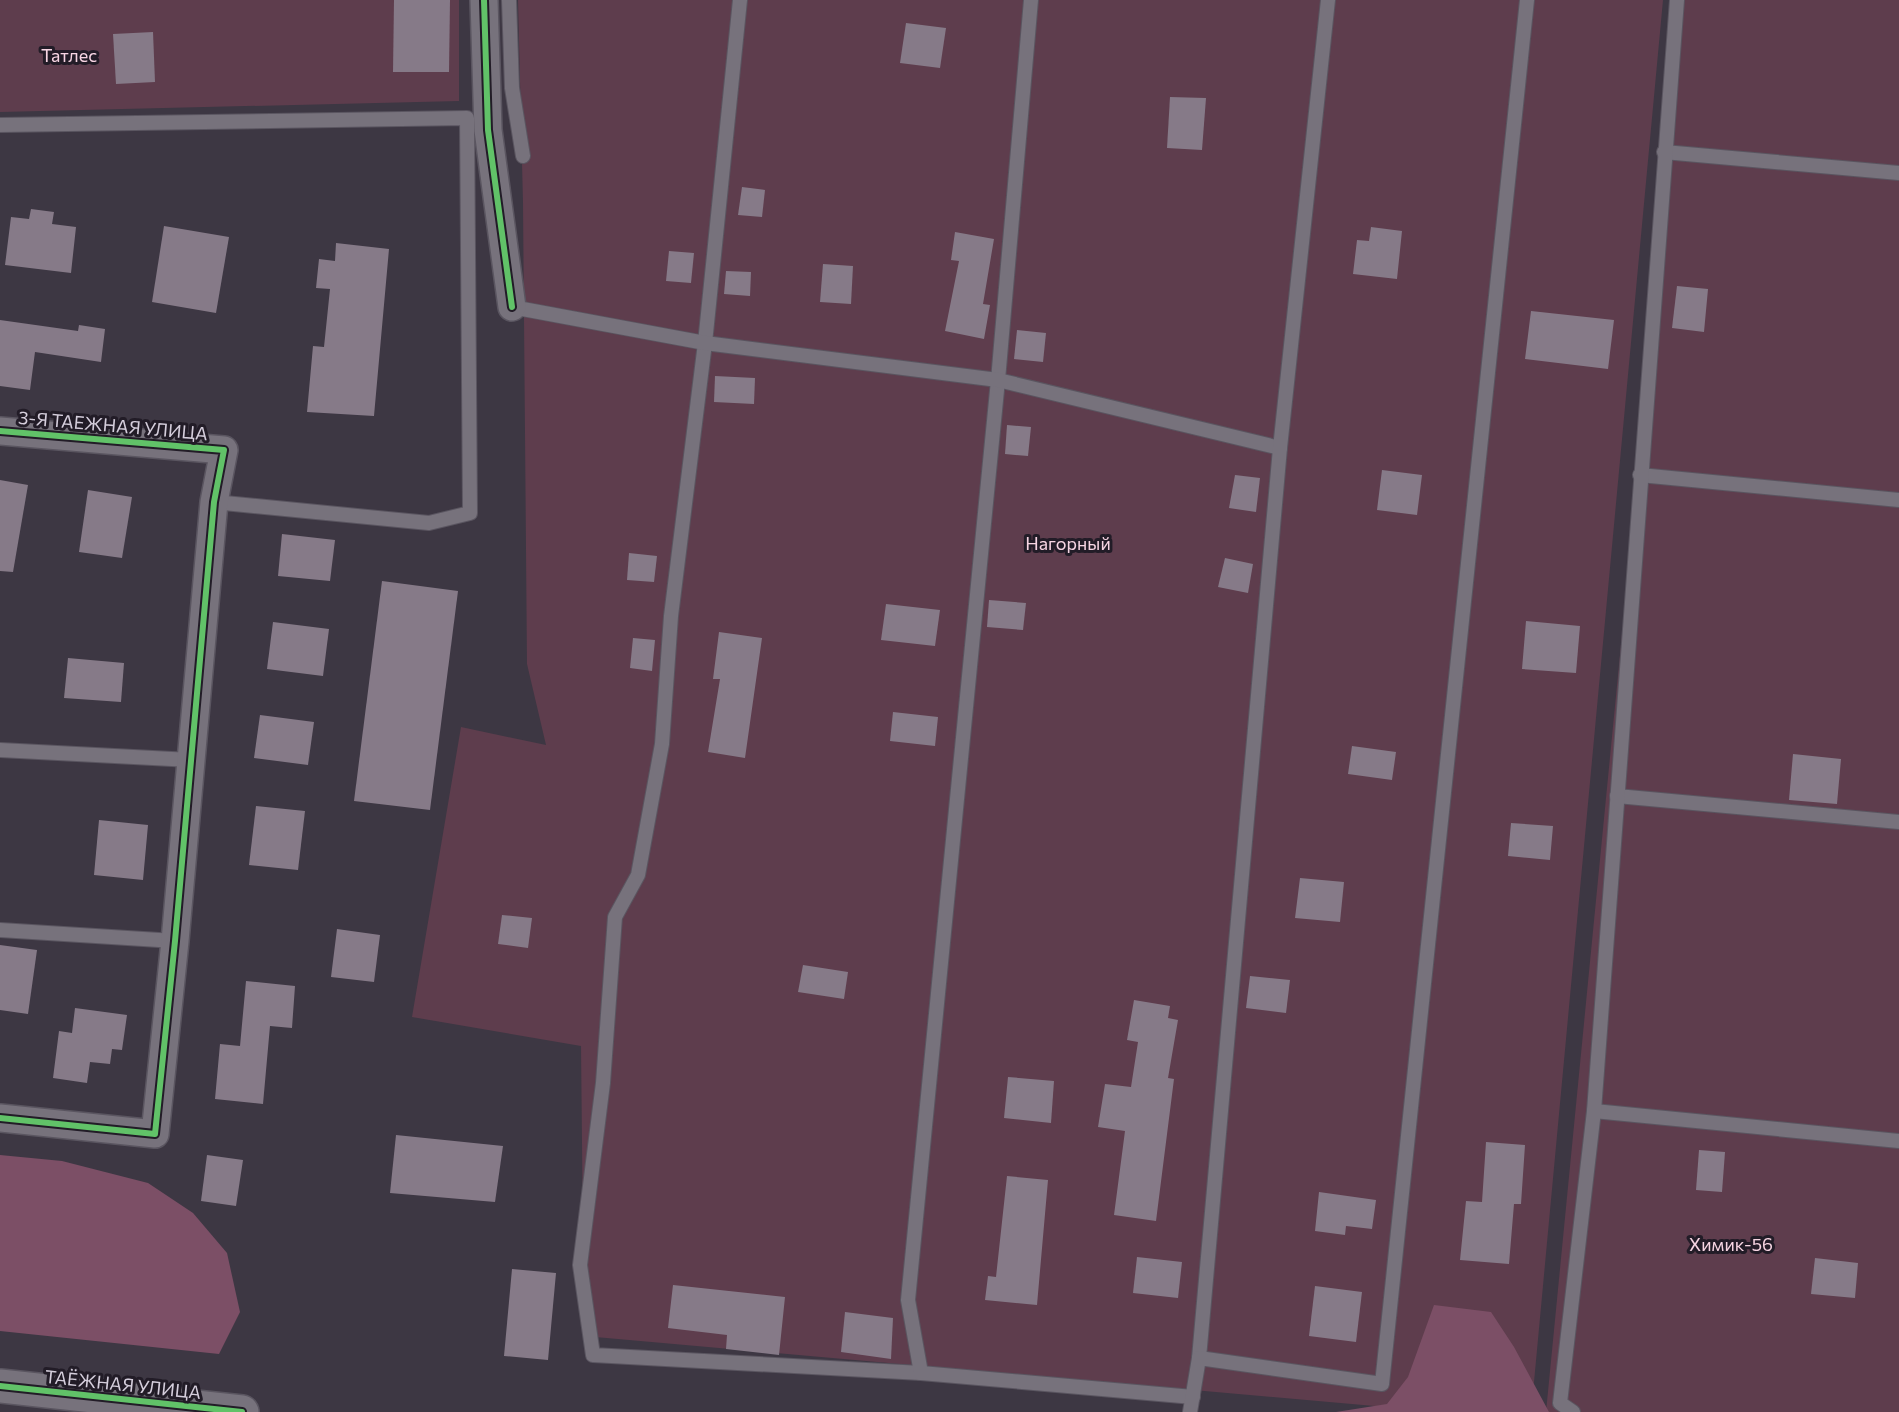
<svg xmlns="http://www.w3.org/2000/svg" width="1899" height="1412" font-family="Commissioner,sans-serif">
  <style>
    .green { fill: #5e3d4d }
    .forest { fill: #7c4f66 }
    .building { fill: #867a88 }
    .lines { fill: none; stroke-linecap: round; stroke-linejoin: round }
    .service-casing { stroke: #5a5560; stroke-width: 16 }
    .minor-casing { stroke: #5a5560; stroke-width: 30 }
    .tertiary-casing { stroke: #5a5560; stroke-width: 36 }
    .service { stroke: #77727c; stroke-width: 14 }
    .minor { stroke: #77727c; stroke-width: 27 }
    .tertiary { stroke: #77727c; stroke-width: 33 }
    .cycleway-casing { stroke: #221c27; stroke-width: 10 }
    .cycleway { stroke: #61c268; stroke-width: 6 }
    .labels { text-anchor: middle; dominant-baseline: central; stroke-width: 6; stroke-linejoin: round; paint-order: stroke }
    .park-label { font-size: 18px; fill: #f7d5e3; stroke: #221c27 }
    .street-label { font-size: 18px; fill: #d5cedc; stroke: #221c27 }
  </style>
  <rect width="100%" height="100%" fill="#3d3743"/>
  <!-- green -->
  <g class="green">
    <path d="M0,0h459v101l-459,11z"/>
    <path d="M518,0h1145l-129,1382 -7,30h-85l-858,-76 -3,-290 -169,-29 49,-290 85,18 -19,-81 -4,-461z"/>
    <path d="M1684,0h215v1412h-353z"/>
  </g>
  <!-- forest -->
  <g class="forest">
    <path d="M0,1155l62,6 86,22 45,30 34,40 13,59 -21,42 -219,-23z"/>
    <path d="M1434,1305l57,7 23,35 35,65h-213l51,-8 21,-27z"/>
  </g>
  <!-- building -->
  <g class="building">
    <path d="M394,0h56l-1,72h-56z"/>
    <path d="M906,23l40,5 -6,40 -40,-5z"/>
    <path d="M153,32l2,50 -39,2 -3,-50z"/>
    <path d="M1170,97l36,1 -4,52 -35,-2z"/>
    <path d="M742,187l23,3 -3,27 -24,-2z"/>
    <path d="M31,209l23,3 -2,12 24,3 -5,46 -66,-8 6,-48 18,2z"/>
    <path d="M164,226l65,11 -13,76 -64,-11z"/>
    <path d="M1371,227l31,4 -5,48 -44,-5 4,-34 12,1z"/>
    <path d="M955,232l39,7 -11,65 7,1 -6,34 -39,-8 14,-70 -8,-1z"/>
    <path d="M336,243l53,6 -15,167 -67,-4 6,-66 11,1 6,-58 -14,-1 3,-29 16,2z"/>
    <path d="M669,251l25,2 -3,30 -25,-2z"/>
    <path d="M823,264l30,2 -2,38 -31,-2z"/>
    <path d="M726,271l25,1 -1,24 -26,-2z"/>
    <path d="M1677,286l31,3 -4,43 -32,-4z"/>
    <path d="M1531,311l83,9 -6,49 -83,-10z"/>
    <path d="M0,320l78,11 1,-6 26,4 -4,33 -66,-10 -5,38 -30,-4z"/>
    <path d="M1017,330l29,3 -3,29 -29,-3z"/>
    <path d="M715,376l40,2 -1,26 -40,-2z"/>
    <path d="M1007,425l24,2 -3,29 -23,-2z"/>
    <path d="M1382,470l40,5 -5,40 -40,-5z"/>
    <path d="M1235,475l25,3 -4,34 -27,-4z"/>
    <path d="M0,480l28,5 -15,87 -13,-1z"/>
    <path d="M88,490l44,7 -10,61 -43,-6z"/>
    <path d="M282,534l53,6 -5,41 -52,-5z"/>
    <path d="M629,553l28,3 -3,26 -27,-2z"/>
    <path d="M1225,558l28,6 -5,29 -30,-6z"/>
    <path d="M382,581l76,10 -28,219 -76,-9z"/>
    <path d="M989,600l37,3 -3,27 -36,-3z"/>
    <path d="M886,604l54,6 -5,36 -54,-6z"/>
    <path d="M1526,621l54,5 -4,47 -54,-4z"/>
    <path d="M273,622l56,7 -6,47 -56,-7z"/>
    <path d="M719,632l43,6 -17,120 -37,-6 12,-73h-7z"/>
    <path d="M633,638l22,2 -3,31 -22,-3z"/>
    <path d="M68,658l56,5 -3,39 -57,-4z"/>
    <path d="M893,712l45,5 -3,29 -45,-5z"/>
    <path d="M260,715l54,7 -6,43 -54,-7z"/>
    <path d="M1352,746l44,6 -4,28 -44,-6z"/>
    <path d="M1793,754l48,5 -4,45 -48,-4z"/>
    <path d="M256,806l49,5 -7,59 -49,-5z"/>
    <path d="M99,820l49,5 -5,55 -49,-5z"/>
    <path d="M1511,823l42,3 -3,34 -42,-4z"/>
    <path d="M1300,878l44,4 -4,40 -45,-4z"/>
    <path d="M502,915l30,3 -4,30 -30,-4z"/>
    <path d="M337,929l43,6 -6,47 -43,-5z"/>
    <path d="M0,945l37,5 -9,64 -28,-4z"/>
    <path d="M803,965l45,7 -4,27 -46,-7z"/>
    <path d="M1250,976l40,4 -4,33 -40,-5z"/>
    <path d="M246,981l49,5 -3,42 -22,-2 -7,78 -48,-5 5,-55 20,2z"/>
    <path d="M1134,1000l36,6 -2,12 10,2 -10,58 6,1 -18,142 -42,-6 11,-84 -27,-4 7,-43 26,3 7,-45 -11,-2z"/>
    <path d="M75,1008l52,7 -5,35 -10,-1 -2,15 -20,-2 -3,21 -34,-5 6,-47 13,2z"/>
    <path d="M1008,1077l46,4 -3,42 -47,-5z"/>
    <path d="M396,1135l107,11 -8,56 -105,-9z"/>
    <path d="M1486,1142l39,3 -4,59h-7l-5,60 -49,-4 6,-59 16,1z"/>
    <path d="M1699,1150l26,2 -3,40 -26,-2z"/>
    <path d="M207,1155l36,5 -7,46 -35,-5z"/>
    <path d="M1007,1176l41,4 -11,125 -52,-5 3,-24 8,1z"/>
    <path d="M1319,1192l57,8 -4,29 -26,-3 -1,9 -30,-4z"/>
    <path d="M1137,1257l45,5 -4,36 -45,-5z"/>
    <path d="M1815,1258l43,5 -3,35 -44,-4z"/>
    <path d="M512,1269l44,4 -8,87 -44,-4z"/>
    <path d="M673,1285l112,12 -6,58 -53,-6 1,-14 -59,-7z"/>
    <path d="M1315,1286l47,6 -6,50 -47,-6z"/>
    <path d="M845,1312l48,6 -2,41 -50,-7z"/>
  </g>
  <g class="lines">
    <defs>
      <g id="service">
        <path d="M509,0l3,88 11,68"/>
        <path d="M740,0l-35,343 -34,273 -9,128 -24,131 -23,42 -12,166 -23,182 13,90 328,18"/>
        <path d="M1031,0l-33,380 -90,920 13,73 272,24"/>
        <path d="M0,125l467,-7 3,395 -41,10 -215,-21"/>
        <path d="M1664,152l235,21"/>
        <path d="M512,307l193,36 293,37 282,68"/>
        <path d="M1640,475l259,25"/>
        <path d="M0,750l191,10"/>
        <path d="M1617,796l282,26"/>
        <path d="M0,930l175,11"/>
        <path d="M1594,1111l305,30"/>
        <path d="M1199,1358l81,-910 48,-448"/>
        <path d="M1190,1412l9,-54 183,26 145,-1384"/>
        <path d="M1573,1412l-13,-9 34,-292 83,-1111"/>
      </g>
      <g id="minor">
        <path d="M484,0l4,130 24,177"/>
        <path d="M0,431l224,19 -10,52 -39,439 -20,193 -155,-16"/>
      </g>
      <path id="tertiary" d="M0,1386l242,26"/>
    </defs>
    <!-- service casing -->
    <use href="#service" class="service-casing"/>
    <!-- minor casing -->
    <use href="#minor" class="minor-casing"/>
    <!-- tertiary casing -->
    <use href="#tertiary" class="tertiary-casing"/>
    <!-- service -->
    <use href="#service" class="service"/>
    <!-- minor -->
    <use href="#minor" class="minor"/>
    <!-- tertiary -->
    <use href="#tertiary" class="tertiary"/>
    <defs>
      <g id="cycleway">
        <path d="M484,0l4,130 24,177"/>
        <path d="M0,431l224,19 -10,52 -39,439 -20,193 -155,-16"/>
        <path d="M0,1386l242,26"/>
      </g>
    </defs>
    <!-- cycleway casing -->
    <use href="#cycleway" class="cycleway-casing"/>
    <!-- cycleway -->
    <use href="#cycleway" class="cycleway"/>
  </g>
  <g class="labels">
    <!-- park labels -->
    <g class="park-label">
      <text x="69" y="55">Татлес</text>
      <text x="1068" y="543">Нагорный</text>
      <text x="1731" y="1244">Химик-56</text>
    </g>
    <!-- street labels -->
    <g class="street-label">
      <text transform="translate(113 425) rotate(5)">3-Я ТАЕЖНАЯ УЛИЦА</text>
      <text transform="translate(123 1384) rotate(6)">ТАЁЖНАЯ УЛИЦА</text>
    </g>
  </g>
</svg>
